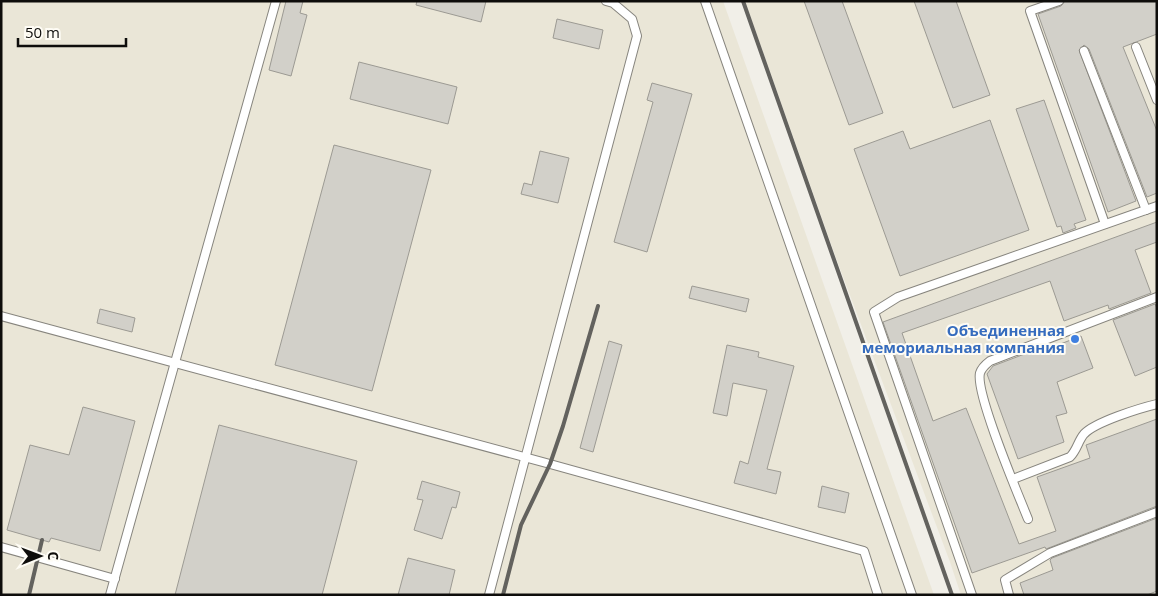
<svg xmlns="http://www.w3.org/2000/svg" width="1158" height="596" font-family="'Open Sans',sans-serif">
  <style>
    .built { fill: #eae6d7 }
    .building { fill: #d2d0c9; stroke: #9c9a93 }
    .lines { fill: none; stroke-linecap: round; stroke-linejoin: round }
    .service-casing { stroke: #87857e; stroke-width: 10 }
    .service { stroke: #fff; stroke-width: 8 }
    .rail { stroke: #63625e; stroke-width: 4 }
    .shop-dot { fill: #3f7fe0; stroke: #fefcf5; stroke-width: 2 }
    .labels { text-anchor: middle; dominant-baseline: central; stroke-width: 4; stroke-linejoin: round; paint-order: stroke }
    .shop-label { font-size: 15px; font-weight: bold; fill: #366cbe; stroke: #fefcf5; text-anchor: end }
  </style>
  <rect width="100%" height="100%" fill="#f1efe8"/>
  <!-- built -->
  <g class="built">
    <path d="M1,1h722l211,594h-933z"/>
    <path d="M745,1h412v594h-196l-11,-33 -114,-304z"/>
  </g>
  <!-- building -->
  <g class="building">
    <path d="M286,1h17l-3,12 7,2 -16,61 -22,-6z"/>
    <path d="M417,1h69l-5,21 -65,-17z"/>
    <path d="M804,1h38l41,112 -34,12z"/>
    <path d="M914,1h42l34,94 -37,13z"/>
    <path d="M1065,1h92v33l-34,13 34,84v62l-10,4 -58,-148 -5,-4 -5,5 57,151 -28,11 -70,-198 23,-8z"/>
    <path d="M557,19l46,11 -4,19 -46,-11z"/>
    <path d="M359,62l98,25 -9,37 -98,-25z"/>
    <path d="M652,83l40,11 -45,158 -33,-10 39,-140 -6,-2z"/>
    <path d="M1044,100l42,120 -12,4 2,4 -13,5 -2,-7 -4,1 -41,-118z"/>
    <path d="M990,120l39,110 -129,46 -46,-127 49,-18 7,18z"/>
    <path d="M334,145l97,25 -59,221 -97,-26z"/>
    <path d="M540,151l29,7 -11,45 -37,-9 3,-11 8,2z"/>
    <path d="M1157,222v20l-22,8 16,43 -42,16 -1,-4 -44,16 -14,-40 -148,52 31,88 33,-13 53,136 37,-13 -19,-54 53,-19 -4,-13 71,-26v87l-111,43 -1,-2 -73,26 -89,-251z"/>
    <path d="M692,286l57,13 -3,13 -57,-14z"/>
    <path d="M1155,304l2,4v59l-22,9 -22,-56z"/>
    <path d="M100,309l35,9 -3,14 -35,-9z"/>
    <path d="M1081,336l12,32 -36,14 10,31 -11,3 8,26 -46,17 -31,-85 6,-8 50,-19 2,3z"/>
    <path d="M609,341l13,4 -29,107 -13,-4z"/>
    <path d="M727,345l32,7 -1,5 36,9 -27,103 14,3 -5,22 -42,-11 6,-22 8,3 19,-74 -34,-7 -6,33 -14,-3z"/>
    <path d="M83,407l52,14 -35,130 -49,-13 -2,4 -42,-12 23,-85 39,10z"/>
    <path d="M219,425l138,36 -35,134h-147z"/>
    <path d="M422,481l38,11 -4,16 -4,-1 -10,32 -28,-9 9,-30 -6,-1z"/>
    <path d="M822,486l27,7 -4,20 -27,-6z"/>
    <path d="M1157,518v73l-10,4h-123l-4,-12 33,-13 -3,-10 2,-2z"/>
    <path d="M408,558l47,12 -6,25h-51z"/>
  </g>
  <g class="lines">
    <defs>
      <g id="service">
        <path d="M705,1l207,594"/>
        <path d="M1059,1l-29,10 75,213"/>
        <path d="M1136,47l21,53"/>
        <path d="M1084,51l62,159"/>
        <path d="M1,316l549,148 314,87 14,44"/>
        <path d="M1013,479l57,-22c7,-7 8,-16 14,-23 11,-12 56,-26 73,-30"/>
        <path d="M1028,519c-10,-25 -53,-126 -48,-146 2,-6 6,-9 10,-12l167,-64"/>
        <path d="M1,547l114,32"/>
        <path d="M110,595l166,-594"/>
        <path d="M489,595l148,-559 -5,-17 -19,-16 -7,-2"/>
        <path d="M972,595l-98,-283 24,-15 259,-91"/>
        <path d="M1009,595l-4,-15 45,-27 107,-41"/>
      </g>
    </defs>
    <!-- service casing -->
    <use href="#service" class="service-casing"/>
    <!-- service -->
    <use href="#service" class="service"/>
    <!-- rail -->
    <g class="rail">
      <path d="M743,1l209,594"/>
      <path d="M29,595l13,-55"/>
      <path d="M503,595l18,-70 29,-61 13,-38 35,-120"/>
    </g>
  </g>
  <!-- markers -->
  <circle class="shop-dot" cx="1075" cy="339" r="5"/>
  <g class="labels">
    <!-- shop labels -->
    <g class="shop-label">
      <text x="1065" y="330">Объединенная<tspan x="1065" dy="17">мемориальная компания</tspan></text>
    </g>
  </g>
  <!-- border -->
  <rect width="1158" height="596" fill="none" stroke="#0e0d0b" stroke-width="5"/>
  <!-- north arrow -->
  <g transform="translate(40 556) rotate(89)" stroke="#fefcf5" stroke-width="4" paint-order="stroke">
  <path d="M0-4L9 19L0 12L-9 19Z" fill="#0e0d0b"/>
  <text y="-8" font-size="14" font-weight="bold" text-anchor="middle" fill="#0e0d0b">С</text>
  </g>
  <!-- scale -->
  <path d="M18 38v8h108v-8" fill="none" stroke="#0e0d0b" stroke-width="2.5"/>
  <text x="25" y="38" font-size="15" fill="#0e0d0b" stroke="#fefcf5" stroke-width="4" paint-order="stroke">50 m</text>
</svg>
